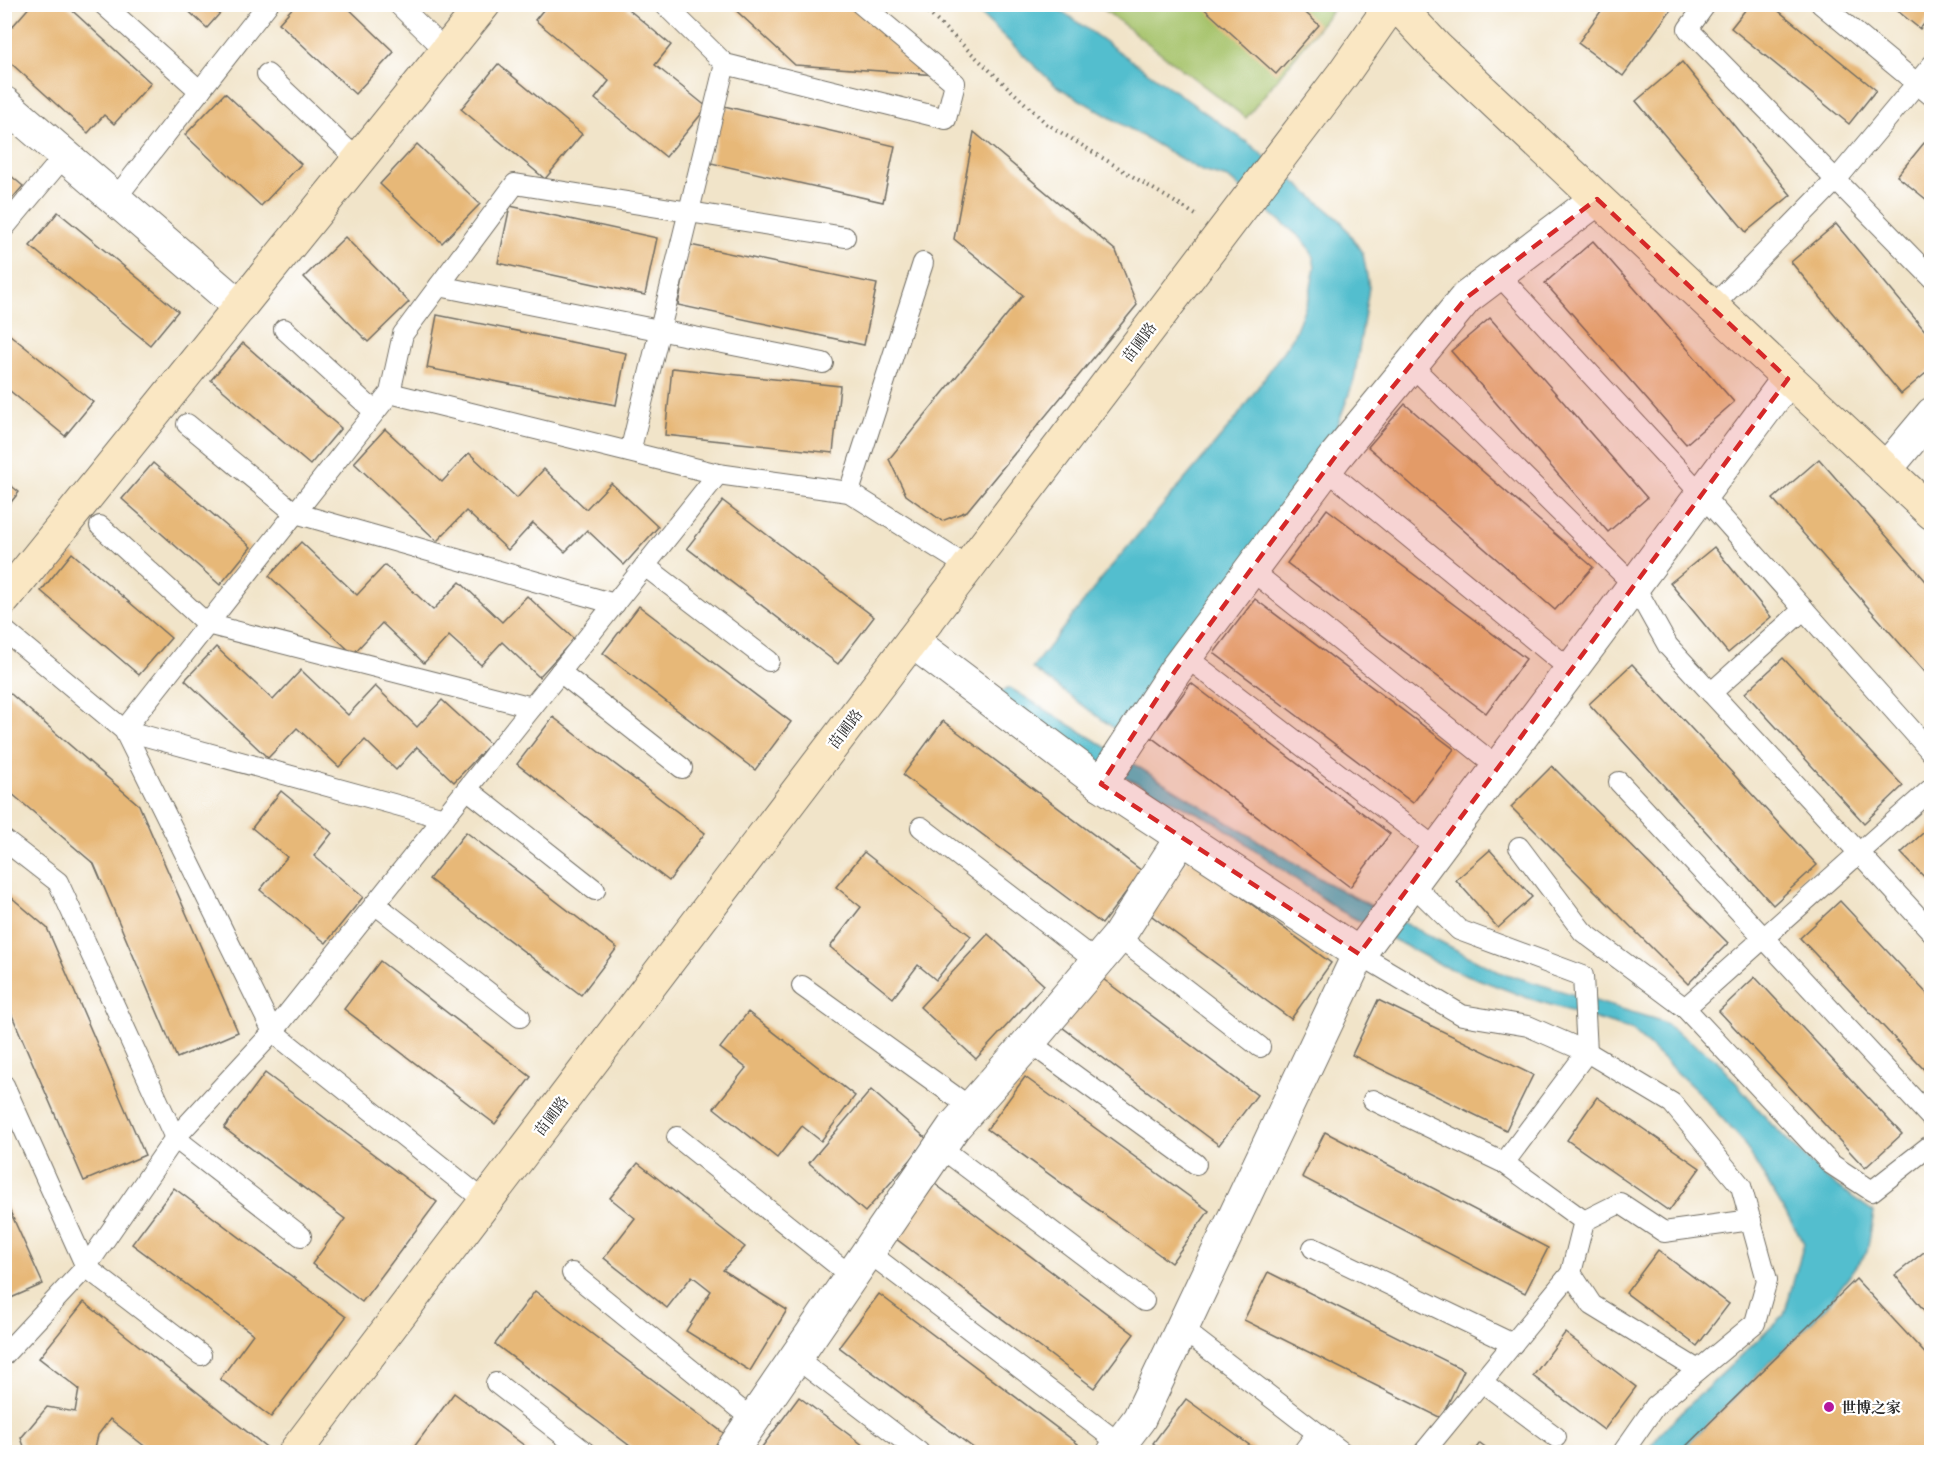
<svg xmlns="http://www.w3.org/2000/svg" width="1936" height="1457" font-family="'Libre Caslon Text','Noto Serif SC',serif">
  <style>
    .green { fill: #a6c36b; stroke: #68774b; stroke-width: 1.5 }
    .water { fill: #53bece; stroke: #3f747c; stroke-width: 1.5 }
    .building { fill: #e7b878 }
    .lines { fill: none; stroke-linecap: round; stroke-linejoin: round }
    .lane-casing { stroke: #706c62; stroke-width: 22 }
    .street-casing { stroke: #706c62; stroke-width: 35 }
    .secondary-casing { stroke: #706c62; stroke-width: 35 }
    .path { stroke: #706c62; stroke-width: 4; stroke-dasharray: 1.5 4.5; stroke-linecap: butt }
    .lane { stroke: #fff; stroke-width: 20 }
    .street { stroke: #fff; stroke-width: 33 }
    .secondary { stroke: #fae7c3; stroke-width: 33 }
    .marked { fill: #d62828; fill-opacity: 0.2; stroke: #d62828; stroke-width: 4.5; stroke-dasharray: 12 8; stroke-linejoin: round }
    .poi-dot { fill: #b5179e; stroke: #fff; stroke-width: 2 }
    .labels { text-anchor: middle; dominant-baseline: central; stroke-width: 4.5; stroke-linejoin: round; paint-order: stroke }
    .street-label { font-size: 15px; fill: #2b2b2b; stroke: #fff }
    .poi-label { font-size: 15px; font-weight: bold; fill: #2b2b2b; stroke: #fff; text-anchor: start }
  </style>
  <rect width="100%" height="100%" fill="#fff"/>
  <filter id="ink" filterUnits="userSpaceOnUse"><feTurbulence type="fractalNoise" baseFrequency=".0167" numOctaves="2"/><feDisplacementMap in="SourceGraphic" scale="12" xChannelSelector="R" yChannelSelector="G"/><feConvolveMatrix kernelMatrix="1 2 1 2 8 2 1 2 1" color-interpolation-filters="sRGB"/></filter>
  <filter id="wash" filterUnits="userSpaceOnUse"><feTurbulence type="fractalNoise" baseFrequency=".008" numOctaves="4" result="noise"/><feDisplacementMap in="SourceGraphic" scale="24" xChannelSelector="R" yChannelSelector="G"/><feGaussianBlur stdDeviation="1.35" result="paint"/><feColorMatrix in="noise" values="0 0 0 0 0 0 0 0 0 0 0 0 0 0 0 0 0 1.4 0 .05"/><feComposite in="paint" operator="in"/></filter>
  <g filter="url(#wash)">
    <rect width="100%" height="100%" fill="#f1e4c9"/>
    <!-- green -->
    <path class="green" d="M1337,4l-91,114 -148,-113z"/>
    <!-- water -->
    <g class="water">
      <path d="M971,5h82l198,140 90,76 22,33 6,33 -15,93 -35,96 -193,261 -94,-69 78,-100 125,-148 58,-83 16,-40 6,-30 -2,-11 -5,-10 -7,-8 -73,-60 -26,-7 -146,-85z"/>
      <path d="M1010,688l317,195 172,89 162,49 55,38 56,66 55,54 47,33 -7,40 -42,57 -145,143h-34l20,-25 118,-112 20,-72 -63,-104 -43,-47 -66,-62 -104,-32 -87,-33 -102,-55 -122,-87 -243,-121z"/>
    </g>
    <g id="blocks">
      <!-- building -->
      <g class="building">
        <path d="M32,4h33l86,79 -37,41 -10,-9 -16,18 -84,-76v-21z"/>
        <path d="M181,4h47l-21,24z"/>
        <path d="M296,4h48l50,48 -39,42 -76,-71z"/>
        <path d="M548,4h74l49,41 -16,20 52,42 -41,50 -71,-58 14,-18 -74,-61z"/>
        <path d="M729,4h126l83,71 -143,-10z"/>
        <path d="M1199,4h97l23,21 -43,49z"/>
        <path d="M1606,4h69l-52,72 -45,-33z"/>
        <path d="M1750,4h20l106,86 -27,34 -118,-96z"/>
        <path d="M1889,4h43v10l-12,15z"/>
        <path d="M1682,62l109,133 -45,37 -110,-131z"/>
        <path d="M498,64l84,70 -37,45 -84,-70z"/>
        <path d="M225,93l76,71 -40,42 -76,-71z"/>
        <path d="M724,106l171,40 -12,56 -172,-39z"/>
        <path d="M974,132l142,119 21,54 -170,206 -25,10 -36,-26 -17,-36 134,-164 -69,-56z"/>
        <path d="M1924,143l8,6v55l-35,-28z"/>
        <path d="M417,144l63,60 -38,39 -62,-59z"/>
        <path d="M4,170l19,16 -19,22z"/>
        <path d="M510,206l147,32 -12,57 -147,-32z"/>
        <path d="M58,212l120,99 -28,34 -120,-99z"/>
        <path d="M1836,224l96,115v29l-31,26 -110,-132z"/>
        <path d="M345,237l64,65 -41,40 -64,-65z"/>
        <path d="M1593,241l141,161 -48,42 -141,-161z"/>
        <path d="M690,245l187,39 -13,61 -186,-40z"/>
        <path d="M437,315l189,38 -10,52 -189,-37z"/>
        <path d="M1490,318l157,180 -39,34 -157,-181z"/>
        <path d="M4,330l89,72 -28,34 -61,-50z"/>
        <path d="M243,343l98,85 -31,37 -99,-85z"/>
        <path d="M672,368l168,18 -7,67 -168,-18z"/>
        <path d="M1405,404l188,163 -38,43 -187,-163z"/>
        <path d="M385,429l57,53 27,-29 48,45 27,-29 42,40 25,-26 47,44 -34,38 -37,-35 -22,22 -32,-29 -25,27 -42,-39 -29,30 -83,-78z"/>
        <path d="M1819,459l113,129v92l-159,-181z"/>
        <path d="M153,463l98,84 -31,38 -98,-86z"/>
        <path d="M4,480l15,12 -15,19z"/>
        <path d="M723,501l151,116 -36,47 -151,-116z"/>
        <path d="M1327,509l199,150 -40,54 -199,-150z"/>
        <path d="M301,542l56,53 28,-30 48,45 27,-28 42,40 25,-26 47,43 -35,38 -37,-35 -21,23 -32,-29 -25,27 -42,-40 -29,31 -84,-78z"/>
        <path d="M1714,547l57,70 -43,36 -58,-70z"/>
        <path d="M72,553l99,85 -32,37 -98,-84z"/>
        <path d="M1255,599l199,150 -41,54 -199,-150z"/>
        <path d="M639,606l152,116 -36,48 -152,-117z"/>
        <path d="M216,647l57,53 28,-30 47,45 27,-29 42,41 25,-27 48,44 -36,38 -37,-35 -21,23 -31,-30 -26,27 -42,-39 -29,30 -83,-78z"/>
        <path d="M1783,658l120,128 -39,37 -119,-130z"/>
        <path d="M1632,664l185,201 -44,40 -184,-201z"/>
        <path d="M1191,683l199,151 -40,53 -199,-150z"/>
        <path d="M4,688l135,117 99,227 -61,26 -83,-194 -90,-77z"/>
        <path d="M553,717l152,116 -36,48 -152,-117z"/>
        <path d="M943,721l199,150 -40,53 -199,-149z"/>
        <path d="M1552,766l176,177 -40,41 -177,-177z"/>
        <path d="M281,791l51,42 -18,23 49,41 -37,46 -66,-53 27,-33 -35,-29z"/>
        <path d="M1932,825v60l-31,-32z"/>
        <path d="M466,832l151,116 -36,47 -152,-116z"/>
        <path d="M1490,850l42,47 -34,31 -42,-48z"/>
        <path d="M864,852l107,84 -35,44 -18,-15 -25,33 -63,-51 31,-40 -25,-20z"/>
        <path d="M1189,858l142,105 -40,56 -143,-106z"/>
        <path d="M4,891l43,37 98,227 -61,26 -80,-184z"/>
        <path d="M1840,901l92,98v79l-132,-140z"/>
        <path d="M988,934l56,51 -68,74 -56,-52z"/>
        <path d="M380,961l151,116 -36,47 -151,-115z"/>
        <path d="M1099,976l158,119 -38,50 -157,-118z"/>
        <path d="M1755,977l147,157 -37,34 -146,-157z"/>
        <path d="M1378,1000l155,75 -27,55 -154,-75z"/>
        <path d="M748,1012l107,84 -34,45 -19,-15 -25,32 -63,-50 32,-40 -26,-20z"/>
        <path d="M265,1073l172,129 -75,100 -50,-38 33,-45 -121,-91z"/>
        <path d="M1025,1077l184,134 -38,52 -184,-134z"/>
        <path d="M871,1090l57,50 -63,72 -56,-49z"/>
        <path d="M1597,1097l103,71 -31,43 -102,-71z"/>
        <path d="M1325,1132l223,116 -23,45 -223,-116z"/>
        <path d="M638,1163l107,84 -22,23 64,40 -37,61 -64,-40 25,-40 -19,-15 -25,32 -63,-50 31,-40 -25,-20z"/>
        <path d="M935,1184l199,150 -40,54 -199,-150z"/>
        <path d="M174,1188l172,129 -75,100 -51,-38 33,-45 -121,-90z"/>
        <path d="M4,1198l39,86 -39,17z"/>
        <path d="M1658,1250l71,54 -32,42 -71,-53z"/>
        <path d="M1924,1252l8,10v58l-37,-45z"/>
        <path d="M1268,1272l196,98 -23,48 -197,-98z"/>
        <path d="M1856,1279l76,82v91h-252z"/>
        <path d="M535,1291l199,150 -8,11h-88l-143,-108z"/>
        <path d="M879,1294l199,150 -6,8h-93l-140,-105z"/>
        <path d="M84,1302l186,148 -2,2h-116l-42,-33 -12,16 -4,17h-68l-5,-14 26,-31 28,5 4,-23 -40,-31z"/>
        <path d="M1565,1333l71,54 -32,43 -71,-54z"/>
        <path d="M454,1393l79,59h-111l-8,-5z"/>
        <path d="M799,1397l73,55h-111l-2,-1z"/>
        <path d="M1186,1399l73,53h-94l-12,-9z"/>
        <path d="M1480,1443l12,9h-19z"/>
      </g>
    </g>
  </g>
  <g filter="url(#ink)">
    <use href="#blocks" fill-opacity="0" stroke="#706c62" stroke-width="1.5"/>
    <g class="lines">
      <defs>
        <g id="lane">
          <path d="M103,4l97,87"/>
          <path d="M398,4l48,47"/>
          <path d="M664,4l61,60 221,55 9,-36 -94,-79"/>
          <path d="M1706,4l-18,25 244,249"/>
          <path d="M1821,4l111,92"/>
          <path d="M267,74l91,86"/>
          <path d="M115,199l153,-195"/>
          <path d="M4,228l61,-73"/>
          <path d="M1498,274l204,221 230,258"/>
          <path d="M439,286l384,77"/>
          <path d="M1712,307l124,-127 96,-115"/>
          <path d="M284,329l91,83"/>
          <path d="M1411,365l223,220 34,61 264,286"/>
          <path d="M390,393l328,81 131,18 119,75"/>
          <path d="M187,424l108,89 320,91"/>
          <path d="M630,452l95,-388"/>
          <path d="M1326,469l245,201"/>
          <path d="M849,492l74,-229"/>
          <path d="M100,526l107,98 325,83"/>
          <path d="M645,566l124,95"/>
          <path d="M1251,570l248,198"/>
          <path d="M4,630l120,100 149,302 213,170"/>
          <path d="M1186,657l251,192"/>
          <path d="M560,672l122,96"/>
          <path d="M1711,693l93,-84"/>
          <path d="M1619,782l313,337"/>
          <path d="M467,789l128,101"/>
          <path d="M444,818l-320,-88 266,-337 13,-59 112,-150 330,53"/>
          <path d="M921,827l176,135"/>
          <path d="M4,840l54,42 117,256 126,98"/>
          <path d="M1519,847l64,85 102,76 146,156 41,27 60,-47"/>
          <path d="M1412,884l47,46 124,46 4,76 -83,111"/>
          <path d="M375,904l145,113"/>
          <path d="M1118,937l142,110"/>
          <path d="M1359,954l103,61 66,11 59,26 85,51 69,83 26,94 -12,43 -100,83 -32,46"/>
          <path d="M802,986l169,122"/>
          <path d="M1685,1008l247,-220"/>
          <path d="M1029,1042l167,122"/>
          <path d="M4,1085l82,182 115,88"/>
          <path d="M1373,1100l131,63 80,58 36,-18 44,29 87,-12"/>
          <path d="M677,1137l174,139"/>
          <path d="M940,1147l204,154"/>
          <path d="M1584,1221l-13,52 21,32 106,65"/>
          <path d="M1313,1248l200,96"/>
          <path d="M868,1252l252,192"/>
          <path d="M572,1273l181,147"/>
          <path d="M1181,1328l161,124"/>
          <path d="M4,1355l82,-88 89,-129 98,-106 445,-558"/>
          <path d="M796,1358l123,94"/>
          <path d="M1482,1382l74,55"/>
          <path d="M496,1383l89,69"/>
          <path d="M1303,1452l14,-19"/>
          <path d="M1424,1452l147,-179"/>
        </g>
        <g id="street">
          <path d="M4,103l236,204"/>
          <path d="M1885,470l47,-56"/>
          <path d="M912,641l189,143 258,170"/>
          <path d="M1101,784l74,-113 160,-214 131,-159 131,-99"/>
          <path d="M731,1452l222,-324 76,-86 89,-105 64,-100"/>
          <path d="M1114,1452l25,-33 220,-465 429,-575"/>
        </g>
        <g id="secondary">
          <path d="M1396,4l40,43 496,466"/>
          <path d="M4,599l480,-595"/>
          <path d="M295,1452l1048,-1378 49,-70"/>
        </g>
      </defs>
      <!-- lane casing -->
      <use href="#lane" class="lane-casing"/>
      <!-- street casing -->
      <use href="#street" class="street-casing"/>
      <!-- secondary casing -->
      <use href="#secondary" class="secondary-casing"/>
      <!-- path -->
      <path class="path" d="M919,4l128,120 149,91"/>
      <!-- lane -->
      <use href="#lane" class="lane"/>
      <!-- street -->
      <use href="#street" class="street"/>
      <!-- secondary -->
      <use href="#secondary" class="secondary"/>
    </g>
  </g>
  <!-- marked area -->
  <path class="marked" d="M1597,199l191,180 -429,575 -258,-170 74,-113 160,-214 131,-159z"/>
  <!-- markers -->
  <circle class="poi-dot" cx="1829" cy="1407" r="6"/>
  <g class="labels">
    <!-- street labels -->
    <g class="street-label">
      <text transform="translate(1139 342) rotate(-53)">苗圃路</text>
      <text transform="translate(845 729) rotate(-53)">苗圃路</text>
      <text transform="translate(551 1116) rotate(-53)">苗圃路</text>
    </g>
    <!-- poi labels -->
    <g class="poi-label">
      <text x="1841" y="1407">世博之家</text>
    </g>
  </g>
  <!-- margin -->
  <rect width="1936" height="1457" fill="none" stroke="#fff" stroke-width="24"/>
</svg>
